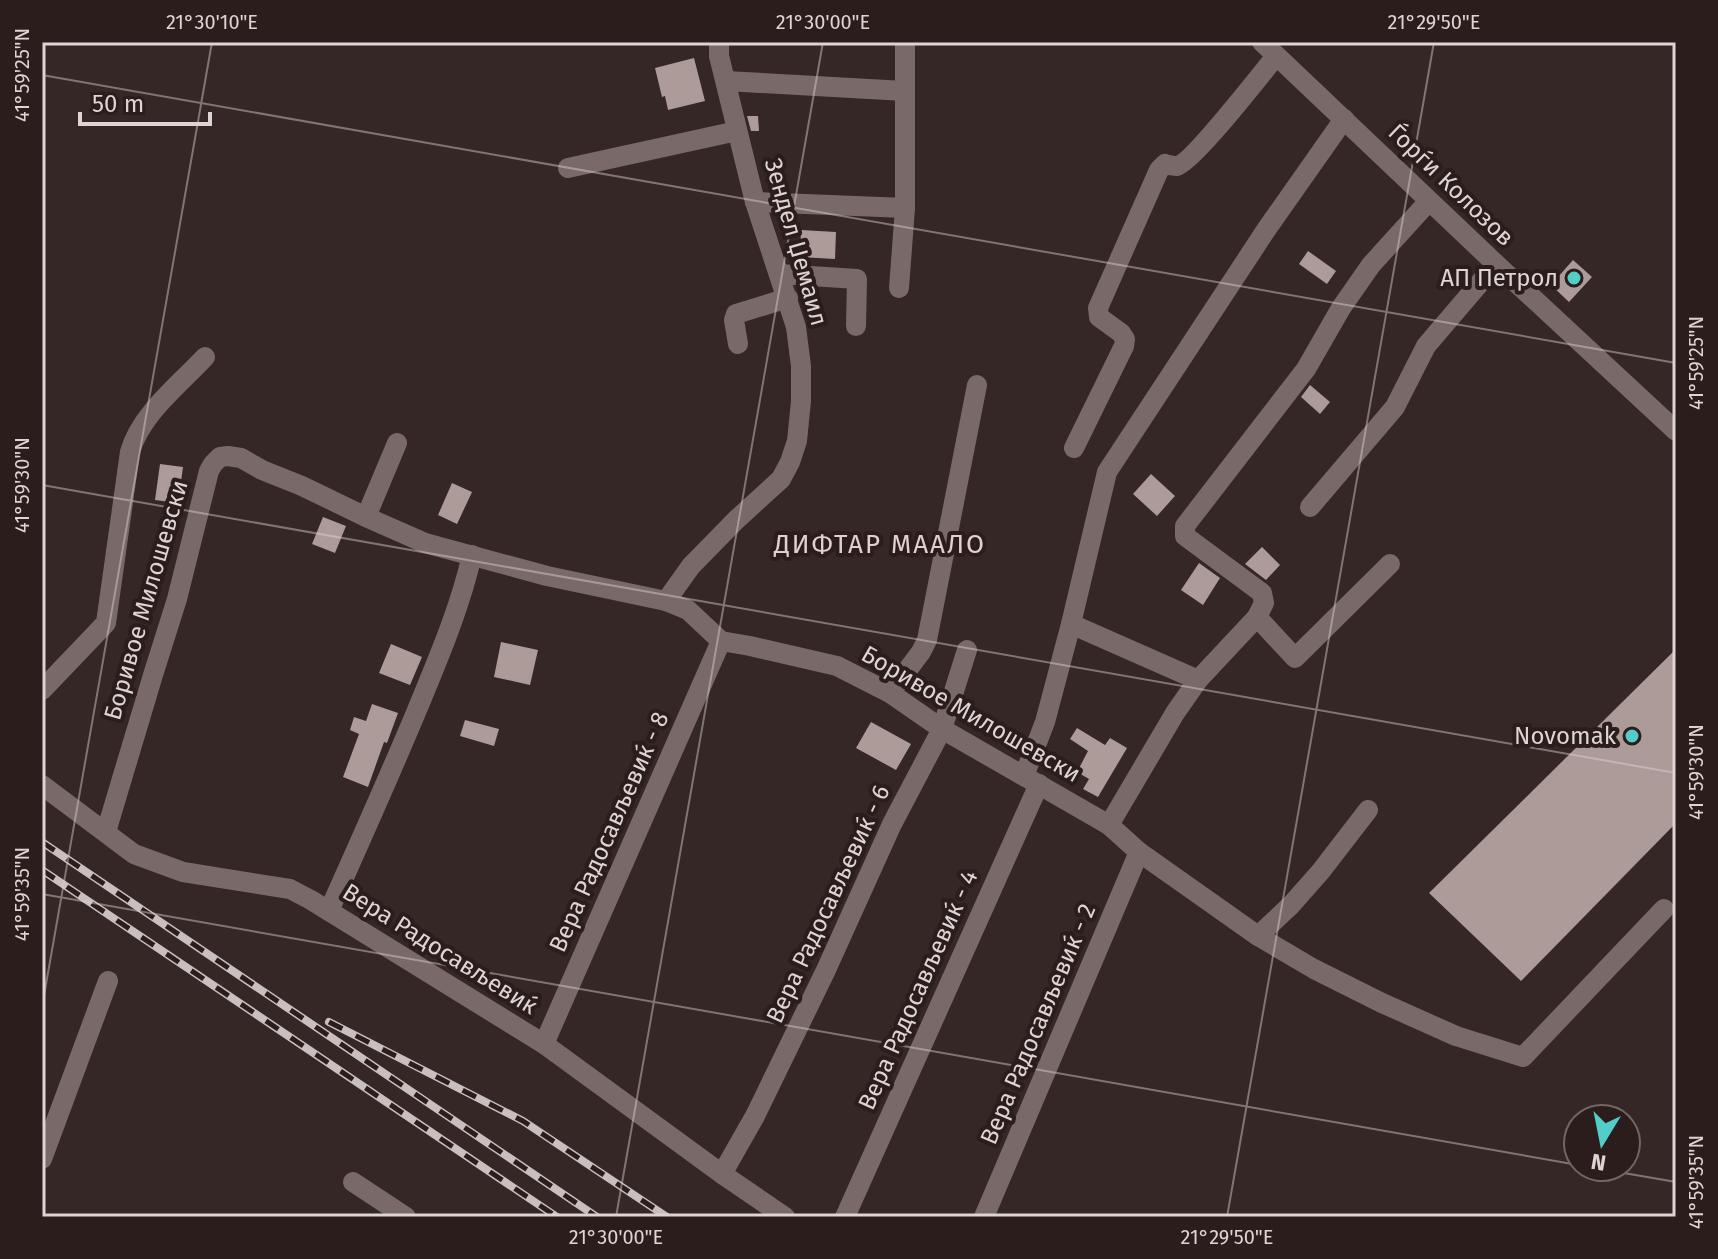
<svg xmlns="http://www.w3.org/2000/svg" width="1718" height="1259" font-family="'Fira Sans',sans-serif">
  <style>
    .building { fill: #ad9b9a }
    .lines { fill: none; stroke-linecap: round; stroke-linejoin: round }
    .minor { stroke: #796968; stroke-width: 20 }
    .rail-casing { stroke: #c9bfbe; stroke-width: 8 }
    .rail { stroke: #2a1d1c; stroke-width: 5; stroke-dasharray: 15; stroke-linecap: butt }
    .ticks { fill: none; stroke: #ddd4d3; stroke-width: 2; stroke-opacity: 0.45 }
    .poi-dot { fill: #54cdc8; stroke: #2a1d1c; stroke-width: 3 }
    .labels { text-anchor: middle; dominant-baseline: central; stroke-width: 8; stroke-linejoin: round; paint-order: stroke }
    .street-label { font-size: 24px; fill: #ddd4d3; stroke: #2a1d1c }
    .poi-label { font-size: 24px; fill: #ddd4d3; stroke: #2a1d1c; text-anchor: end }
    .neighbourhood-label { font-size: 26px; letter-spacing: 2px; fill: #e2cfce; stroke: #2a1d1c }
    .neatline { fill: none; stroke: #ddd4d3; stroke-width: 3 }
    .ticks-label { font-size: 20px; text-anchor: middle; fill: #ddd4d3 }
  </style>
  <rect width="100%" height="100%" fill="#342726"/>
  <!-- building -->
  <g class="building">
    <path d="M694,58l11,43 -37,9 -3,-14 -3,1 -7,-29z"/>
    <path d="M747,116h11l1,15h-8z"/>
    <path d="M801,230l35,2 -1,27 -35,-2z"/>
    <path d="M1308,251l28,20 -9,13 -28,-20z"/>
    <path d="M1573,260l19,17 -23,25 -18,-17z"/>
    <path d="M1310,385l20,17 -10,12 -19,-17z"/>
    <path d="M160,464l23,3 -5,36 -23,-3z"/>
    <path d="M1151,474l24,22 -18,20 -24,-22z"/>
    <path d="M452,483l20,9 -15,32 -19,-9z"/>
    <path d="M323,517l23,9 -11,27 -23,-9z"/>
    <path d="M1262,547l18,18 -14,15 -21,-16z"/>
    <path d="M1199,563l21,15 -17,27 -22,-15z"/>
    <path d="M501,642l37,8 -8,35 -36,-8z"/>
    <path d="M391,644l31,13 -12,28 -31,-12z"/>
    <path d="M1676,649v174l-155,158 -92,-88z"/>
    <path d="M372,704l26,9 -11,30 -3,-1 -16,45 -25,-10 16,-43 -9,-4 4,-13 12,4z"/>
    <path d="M465,720l34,9 -5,17 -34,-10z"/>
    <path d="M871,722l40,22 -15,26 -40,-22z"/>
    <path d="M1077,728l28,17 5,-7 17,10 -29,49 -15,-8 6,-10 -12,-7 11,-21 -18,-12z"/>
  </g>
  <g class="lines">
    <!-- minor -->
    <g class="minor">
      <path d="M1262,42l234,222 180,167"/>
      <path d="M726,81l179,10"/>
      <path d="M568,168l169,-37"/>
      <path d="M755,202l150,6"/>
      <path d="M779,274l78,5 -1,47"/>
      <path d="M899,288l6,-80v-166"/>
      <path d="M738,344l-4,-24 2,-6 52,-16"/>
      <path d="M1074,448l50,-102 1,-7 -4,-6 -22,-16 -1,-9 61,-138 6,-6c2,1 10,2 12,2 15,-3 85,-93 99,-110"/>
      <path d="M1310,507l85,-100 31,-61 70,-82"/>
      <path d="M366,517l31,-74"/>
      <path d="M666,601l25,-35 45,-46 45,-41 9,-17 7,-21 4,-40v-35l-5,-39 -41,-125 -36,-146v-14"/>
      <path d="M1257,617l38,41 95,-94"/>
      <path d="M1071,624l127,56"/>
      <path d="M42,690l64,-67 24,-171c10,-37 49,-67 75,-95"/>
      <path d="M890,693l31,-41 6,-12 50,-255"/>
      <path d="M1024,776l21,-54 26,-98 36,-152 159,-242 78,-111"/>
      <path d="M42,785l92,69 49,18 107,17 21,11 233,144 178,130 63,43"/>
      <path d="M1109,825l66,-112 23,-33 59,-63 7,-14 -2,-10 -77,-57v-10l121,-157 35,-61 30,-43 58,-64"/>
      <path d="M106,832l47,-157 24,-76 32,-128 4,-7 7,-7 8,-1 13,2 21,12 40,16 64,31 59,26 122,33 119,25 22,9 33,31 29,5 87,20 53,27 52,36 167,96 30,27 119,84 56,33 68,34 74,33 67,21 141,-148"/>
      <path d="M329,911c30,-67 60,-134 88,-201 21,-51 43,-102 55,-155"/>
      <path d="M1258,936l33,-31 30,-34 47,-61"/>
      <path d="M544,1044l177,-403"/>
      <path d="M42,1159l66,-178"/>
      <path d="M722,1174l33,-58 71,-146 66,-146 50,-95 25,-79"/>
      <path d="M353,1182l53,35"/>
      <path d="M845,1217l194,-433"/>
      <path d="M984,1217l155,-365"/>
    </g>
    <defs>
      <g id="rail">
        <path d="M42,842l555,375"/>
        <path d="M42,870l515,347"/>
        <path d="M329,1022l194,99 144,96"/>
      </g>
    </defs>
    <!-- rail casing -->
    <use href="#rail" class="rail-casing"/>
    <!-- rail -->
    <use href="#rail" class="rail"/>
  </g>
  <!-- ticks -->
  <path class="ticks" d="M42,75l1634,288M42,485l1634,288M42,894l1536,271M42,1007l170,-965M1589,1167l87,15M616,1217l207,-1175M1227,1217l207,-1175"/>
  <!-- markers -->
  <g class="poi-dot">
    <circle cx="1574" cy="278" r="8"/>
    <circle cx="1632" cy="736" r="8"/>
  </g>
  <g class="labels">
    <!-- street labels -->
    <g class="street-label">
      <text transform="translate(1451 185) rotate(44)">Ѓорѓи Колозов</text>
      <text transform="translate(796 242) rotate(74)">Зендел Џемаил</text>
      <text transform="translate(146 600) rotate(-74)">Боривое Милошевски</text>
      <text transform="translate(971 714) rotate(30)">Боривое Милошевски</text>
      <text transform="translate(609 832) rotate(-66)">Вера Радосављевиќ - 8</text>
      <text transform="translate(828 904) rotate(-65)">Вера Радосављевиќ - 6</text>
      <text transform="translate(440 949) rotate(32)">Вера Радосављевиќ</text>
      <text transform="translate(918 990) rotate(-66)">Вера Радосављевиќ - 4</text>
      <text transform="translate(1038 1024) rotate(-67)">Вера Радосављевиќ - 2</text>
    </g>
    <!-- poi labels -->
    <g class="poi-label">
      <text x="1558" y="278">АП Петрол</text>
      <text x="1616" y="736">Novomak</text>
    </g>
    <!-- neighbourhood labels -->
    <g class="neighbourhood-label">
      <text x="880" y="544">ДИФТАР МААЛО</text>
    </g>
  </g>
  <!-- border -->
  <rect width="1718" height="1259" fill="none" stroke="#2a1d1c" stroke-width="88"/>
  <!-- north arrow -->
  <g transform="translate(1602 1143) rotate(190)"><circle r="38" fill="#2a1d1c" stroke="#726665" stroke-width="2"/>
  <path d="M0-6L14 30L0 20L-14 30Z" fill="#54cdc8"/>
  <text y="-12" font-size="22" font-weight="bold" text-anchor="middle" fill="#ddd4d3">N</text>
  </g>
  <!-- scale -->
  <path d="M80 112v12h130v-12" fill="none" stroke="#ddd4d3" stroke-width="4"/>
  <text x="92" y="112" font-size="24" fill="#ddd4d3" stroke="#2a1d1c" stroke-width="6" paint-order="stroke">50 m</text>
  <rect x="44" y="44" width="1630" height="1171" class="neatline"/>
  <g class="ticks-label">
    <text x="212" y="29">21°30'10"E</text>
    <text x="823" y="29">21°30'00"E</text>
    <text x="1434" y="29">21°29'50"E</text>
    <text transform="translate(22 75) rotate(-90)" y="7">41°59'25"N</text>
    <text transform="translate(1696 363) rotate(-90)" y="7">41°59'25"N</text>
    <text transform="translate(22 485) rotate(-90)" y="7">41°59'30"N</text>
    <text transform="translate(1696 772) rotate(-90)" y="7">41°59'30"N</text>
    <text transform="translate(22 894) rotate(-90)" y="7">41°59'35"N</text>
    <text transform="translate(1696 1182) rotate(-90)" y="7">41°59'35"N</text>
    <text x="616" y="1244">21°30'00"E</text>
    <text x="1227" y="1244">21°29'50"E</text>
  </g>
</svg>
